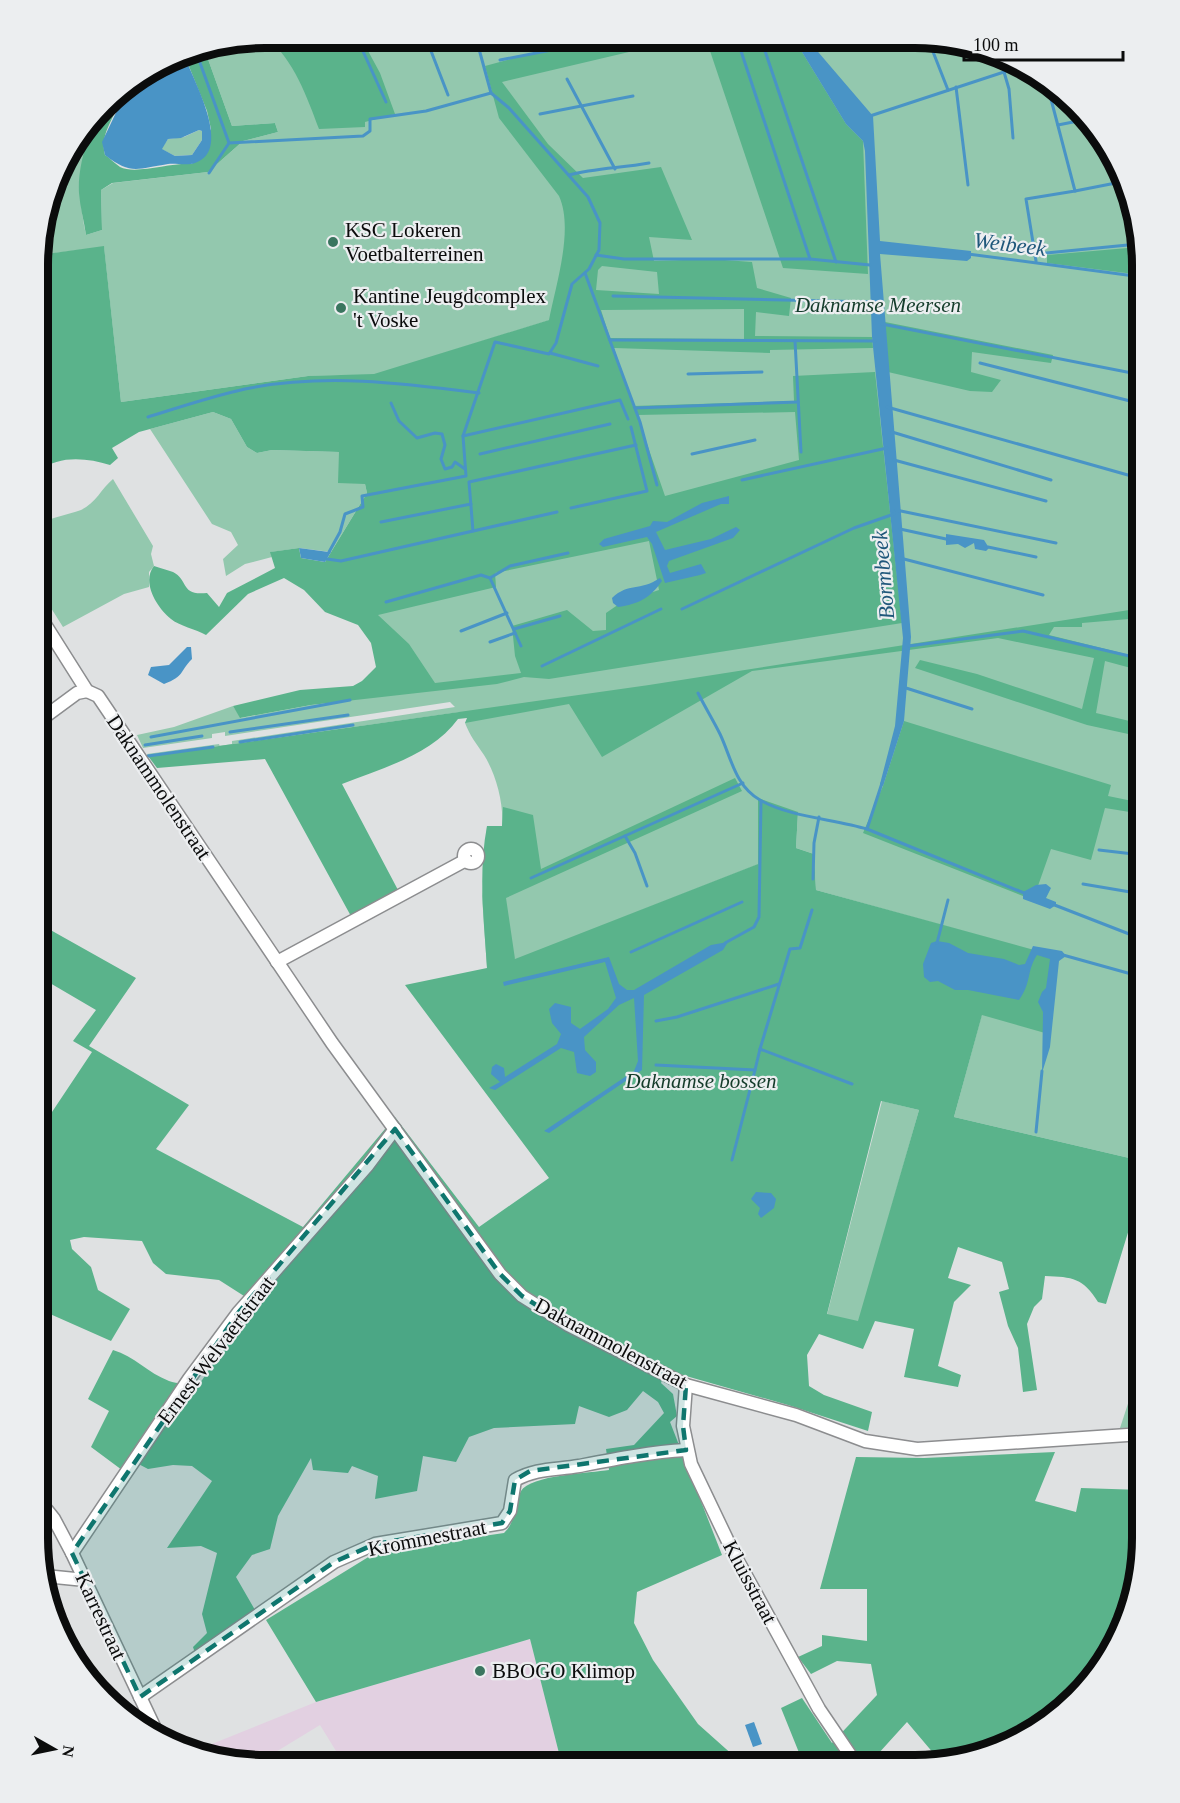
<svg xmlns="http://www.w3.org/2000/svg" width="1180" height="1803" font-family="'Times New Roman',serif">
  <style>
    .education { fill: #e2d0e1 }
    .green { fill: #93c8ae }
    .forest { fill: #5ab38b; fill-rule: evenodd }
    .water { fill: #4994c6; fill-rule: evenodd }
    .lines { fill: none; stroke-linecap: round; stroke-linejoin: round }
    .stream { stroke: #4994c6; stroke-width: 3 }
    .minor-casing { stroke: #8c8d8f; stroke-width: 15 }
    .minor { stroke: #fff; stroke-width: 12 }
    .marked { fill: #0f766e; fill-opacity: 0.2; stroke: #0f766e; stroke-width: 4.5; stroke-dasharray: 12 8; stroke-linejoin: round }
    .poi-dot { fill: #3a755f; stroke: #eceef0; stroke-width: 2 }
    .labels { text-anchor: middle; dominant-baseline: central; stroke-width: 4.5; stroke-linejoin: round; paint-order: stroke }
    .poi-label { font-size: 21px; fill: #0b0c0c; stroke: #eceef0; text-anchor: start }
    .park-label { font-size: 21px; font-style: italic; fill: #143c2b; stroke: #eceef0 }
    .street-label { font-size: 21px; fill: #0b0c0c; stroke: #eceef0 }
    .water-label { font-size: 22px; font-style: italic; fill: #20587b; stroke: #eceef0 }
    .rim { fill: none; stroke: #0b0c0c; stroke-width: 8 }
  </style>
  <rect width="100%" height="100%" fill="#dfe1e2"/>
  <!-- education -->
  <path class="education" d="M530,1639l32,126 -218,-1 -24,-39 -64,39h-21l-43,-12 124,-50z"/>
  <!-- green -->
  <g class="green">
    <path d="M265,38l680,1 57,16 51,29 42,42 30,52 17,87v896l-188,-44 28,-103 63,18 11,-75 -240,-67 -2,-36 -18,-6 2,-36 -39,52 -244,96v-2l-28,10 -5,-72 5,-70h15c2,-22 -6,-52 -18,-71 -8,-12 -14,-19 -19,-32l3,-4 -8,-7 -312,44 -1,-2 72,-10 1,3 12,-2v-4l223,-34 -5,-5 -225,34v-4l-13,2v4l-69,10 -6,-13 37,-8 59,-21 8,12 70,-13 125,-16 -91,-88 205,-281 -176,55 -66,1 -187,26 -17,-155 -65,8v-20l29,-84 32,-39c-20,40 -24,78 -14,123l16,-5 -1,-40 12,-7 95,-11 35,-31 35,-9 -3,-9 -43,3 -28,-78z"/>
    <path d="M199,130l3,1v9l-10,15 -17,1 -14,-7 7,-10 16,-2z"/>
    <path d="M213,412l18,7 16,28 10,6 15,-3 67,2 26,32 2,9 -36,59 -32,-4 -28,4 1,5 -27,7 -19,12 -3,-17 15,-14 -7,-13 -19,-8 -62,-95z"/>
    <path d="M113,479l40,67 -2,8 3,12 -5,6v15l-25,7 -61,33 -24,-38v-65c14,-7 28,-9 42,-14 15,-7 20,-21 32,-31z"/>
    <path d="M882,1101l37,9 -60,212 -32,-7z"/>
    <path d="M1142,1361v66l-22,1z"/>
  </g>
  <!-- forest -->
  <g class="forest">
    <path d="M267,38h94l19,35 15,41 -30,8v5l-46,2c-12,-32 -25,-69 -52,-91z"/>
    <path d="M588,38l37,1 4,13 -127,30 46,62 35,34 78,-11 31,73 -43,-3 5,24 57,-2 41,3 5,26 34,10 -2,18 -33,-4 -1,24 117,1 1,11 -103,2v3l-156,-5 19,58 161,-5 -1,-25 82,-4 27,251 -353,56 -25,-2 -27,7 -186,21 -71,13 -7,-12 67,-16 53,-4 9,-5 14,-14 -5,-24 -13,-18 -33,-13 -21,-22 -20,-12 -36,16 -42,41c-10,-6 -27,-9 -35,-16 -14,-11 -30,-37 -17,-53 6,2 13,4 19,6 16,8 7,24 34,21l12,14 8,-14 48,-25 -5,-16 29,-4 2,10 24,4 42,-69 -2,-9 -27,-1 1,-31 -67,-2 -15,3 -10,-6 -16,-28 -18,-7 -74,20 -27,16 6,10 -8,7c-23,-7 -51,-10 -71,6v-216l65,-9 17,156 187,-26 66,-2 175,-54c7,-36 25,-91 10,-124l-60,-78 -14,-52zM602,266l55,6 2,22 -63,-4 2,-20zM744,309v30l-134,-1 -9,-28zM795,412l4,48 -134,36 -28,-81zM649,541l10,49 -37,12 -16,11v17l-13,1 -26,-21 -55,16 3,30 6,17 -86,10 -26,-39 -31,-29 118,-28 -1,-14z"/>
    <path d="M706,39h88l52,85 17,17 5,133 -85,-6z"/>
    <path d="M204,48l28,78 43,-3 3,9 -35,9 -35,31 -96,11 -11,7 1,40 -16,5c-2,-14 -6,-28 -7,-42 -2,-31 15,-87 43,-103 -1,22 -24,41 -17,65 5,3 9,8 15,12 16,8 52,-5 72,-3l19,-35 -4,-18 -23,-57z"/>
    <path d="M1139,247l3,28 -95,-12v-8z"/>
    <path d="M885,322l168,33 -2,8 -79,-11 -1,20 30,8 -9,12 -22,-1 -82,-19z"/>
    <path d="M1142,608v15l-13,-4 -47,4v4h-28l-5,8 93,23v13l-37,-10 -9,52 46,11v13l-55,-12 -172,-57 5,-8 57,14 105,35 12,-51 -96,-20 -246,33 -150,86 -33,-53 -104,19 2,-5 -9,1c-26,36 -76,49 -116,65l56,106 -46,28 -87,-159 -108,9 -9,-12 501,-71z"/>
    <path d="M904,721l207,64 -3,11 34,7v11l-37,-6 -14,52 -40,-11 -18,51 -170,-67 20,-47z"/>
    <path d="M735,778l7,13 -236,107 9,61 243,-95v-66l40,14 -2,36 18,6 2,36 240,66 -11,77 -63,-18 -28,102 188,44v26l-36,117 -8,-2c-15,-24 -25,-25 -53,-26l-3,23 -8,8 -7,17 10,66 -14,2 -5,-44 -10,-22 -9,-34 10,-3 -7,-27 -44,-15 -10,31 23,7 -17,17 -16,64 23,9 -3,12 -54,-10 10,-48 -39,-8 -12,28 -44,-15 -12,21 2,31 15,9 48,17 -4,19 -80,-26 -123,-35 -4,13 12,11 4,22 -7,6 52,133 -85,37 -3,31 19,37 45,64 46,41h-182l-32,-126 -214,63 -50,-82 104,-64 45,-10 89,-13c13,-12 9,-28 17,-42 9,-16 70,-18 88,-21l-3,-21 28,-4 30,-32 -6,-11 -15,-11 -16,19 -18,7 -30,-11 -4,18 -81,4 -25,9 -13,25 -33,-6 -6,35 -42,8 3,-23 -26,-10 -4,7 -35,-3 -2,-12 -33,58 -8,33 -18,6 -16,22 19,33 -60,43 -2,-6 14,-14 -5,-19 15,-61 -16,-7 -34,2 45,-67 -20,-15 -19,-1 -25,4 -19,-10 -7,11 -31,-23 18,-36 -21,-12 25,-49c21,6 35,23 56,31 8,3 20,3 29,5l57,-83 -36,-23 -53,-6 -13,-11 -11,-22 -58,-4 -14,3 2,9 19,18 7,23 32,19 -19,32 -70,-31 -3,6v-183l54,-81 -19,-11 23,-31 -58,-34v-53l98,55 -47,68 100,59 -33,44 147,78 92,-110 84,110 70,-49 -144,-193 82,-17c-3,-47 -9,-95 0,-142h15l1,-19 30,8 8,54zM881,1101l38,9 -61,211 -31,-7z"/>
    <path d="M1055,1452l-20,49 41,11 5,-24 61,2v63l-12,59 -34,64 -42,42 -52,30 -62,13 -33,-39 -39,43h-64l-23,-57 21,-10 30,45 45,-48 -6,-31 -34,-3 -26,13 -13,-17 24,-11v-11l45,6v-52h-47l36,-132 68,1z"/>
  </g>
  <!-- water -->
  <g class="water">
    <path d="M794,39h13l66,77 7,125 91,10v7l-4,3 -87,-7 31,383 -7,84 -21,65 -3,-2 15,-58 8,-88 -31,-301 -7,-186 -2,-10 -17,-17z"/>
    <path d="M184,54c6,21 51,96 11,109 -8,3 -19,0 -27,1 -32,5 -37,11 -63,-9l-3,-13 20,-42v-10zM199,130l3,1v9l-10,15 -17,1 -13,-7 6,-10 13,-1z"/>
    <path d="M729,496v8h-8l-65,28 9,18 46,-11 25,-12 4,3 -7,8 -64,23 -2,5 3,7 31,-9 5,9 -6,2 -35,8 -13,-39 -5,-7 -44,10 -4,-3 5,-5 46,-13 3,-5 14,1 35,-19z"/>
    <path d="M946,534l38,6 5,8 -3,3 -11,-2 -1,-6 -9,5 -7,-4 -12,1z"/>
    <path d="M299,548l30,4h2l-6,10 -24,-4z"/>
    <path d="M660,578l2,3c-12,17 -23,23 -44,26l-5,-4 -1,-5c17,-16 27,-6 48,-20z"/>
    <path d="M187,647h4l1,12c-13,13 -7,17 -28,25l-16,-9 3,-8 18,-2z"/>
    <path d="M1046,884l5,4 -5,10 10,4v3l-6,4 -27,-10v-7l13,-7z"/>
    <path d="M937,941l12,2 19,10 36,6 15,6 6,-1 8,-18 29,5 4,5 -7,5 -9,86 -8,26 1,-61 -5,-10 4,-10 4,-4 4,-29 -13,-4c-11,17 -5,27 -18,45l-51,-10h-13l-17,-9 -8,1 -6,-5 -1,-13 8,-21z"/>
    <path d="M728,942l-5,8 -79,45 -2,75 -93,63 -5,-2 90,-60 4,-10 -4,-63 -15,7 -35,32 1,13 11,12v10l-6,4 -13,-3 -3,-21 -13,-4 -66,42 -6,-2 11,-6 -9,-8 1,-7 4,-3 8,4 1,9 52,-33 4,-10 -9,-11 -3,-14 6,-6 16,4v16l9,6 28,-20 8,-11 -11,-36 -101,24 -1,-4 106,-25 10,27 8,6h7l77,-45z"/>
    <path d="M756,1192l15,1 5,6 -2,9 -13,10 -3,-4 2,-6 -9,-9z"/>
    <path d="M754,1722l8,22 -9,3 -8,-22z"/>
  </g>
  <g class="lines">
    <!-- stream -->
    <g class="stream">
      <path d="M357,38l29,64"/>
      <path d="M426,38l22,57"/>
      <path d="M476,38l15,55"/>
      <path d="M737,39l73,220"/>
      <path d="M761,39l75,223"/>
      <path d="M928,39l20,51"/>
      <path d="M195,49l34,94"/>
      <path d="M500,60l108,-21"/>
      <path d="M1004,72l5,17 4,49"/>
      <path d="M567,79l48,90"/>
      <path d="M956,87l12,98"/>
      <path d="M540,114l93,-18"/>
      <path d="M870,116l152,-50"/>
      <path d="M1058,125l30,-6"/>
      <path d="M209,173l20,-30 134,-7 7,-5v-12l56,-8 65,-18 18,15 79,89 12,26 -1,27 -10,19 -17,15 -16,59 -7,11 -54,-12 -32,94 3,40 -104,20 1,11 -18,7 -5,18 -11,20"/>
      <path d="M569,175c26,-7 53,-7 80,-12"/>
      <path d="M1075,191l51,-10"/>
      <path d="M968,254l174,23"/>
      <path d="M1036,254l102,-10"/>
      <path d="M596,255l28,4h186l60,6"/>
      <path d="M1036,261l-10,-62 49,-8 -29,-111"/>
      <path d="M585,273l55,149 17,63"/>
      <path d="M613,296l259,6"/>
      <path d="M882,324l260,51"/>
      <path d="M610,340l265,1"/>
      <path d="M795,341l6,111"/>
      <path d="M550,353l48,13"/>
      <path d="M980,363l162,41"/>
      <path d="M688,374l74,-2"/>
      <path d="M391,403l8,18 18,17 18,-5 7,1 3,11 -4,14 4,10 7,-2 3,-5 10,7"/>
      <path d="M887,407l255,72"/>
      <path d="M635,408l163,-6"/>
      <path d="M148,417c32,-10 65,-21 97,-28 78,-16 157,-6 234,4"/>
      <path d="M892,432l159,48"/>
      <path d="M463,436l157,-36 8,19"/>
      <path d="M480,454l130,-30"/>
      <path d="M692,454l63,-14"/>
      <path d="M894,460l152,41"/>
      <path d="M742,480l145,-32"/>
      <path d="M571,508l76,-17 -16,-64"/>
      <path d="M896,510l160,33"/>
      <path d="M381,522l90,-18"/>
      <path d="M900,529l46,10"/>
      <path d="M473,531l-4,-49 167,-37"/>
      <path d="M988,547l48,10"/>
      <path d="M1142,551l-7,-5 7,-35"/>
      <path d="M900,558l143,37"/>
      <path d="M327,559l14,2 216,-49"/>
      <path d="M490,578l20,-12 58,-13"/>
      <path d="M386,602l95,-27 9,3 31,68"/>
      <path d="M682,609l172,-81 40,-14"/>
      <path d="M514,629l46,-13"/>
      <path d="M461,631l46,-18"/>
      <path d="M490,642l25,-9"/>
      <path d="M909,646l114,-15 119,28"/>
      <path d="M542,666l119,-57"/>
      <path d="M906,688l66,21"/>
      <path d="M698,693c7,14 15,27 22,41 11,23 15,52 40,66 29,17 74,19 107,29"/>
      <path d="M230,732l118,-17"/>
      <path d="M151,737l199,-37"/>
      <path d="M240,742l113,-17"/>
      <path d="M145,745l57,-9"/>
      <path d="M148,756l65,-9"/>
      <path d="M882,783l-15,46 157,64"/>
      <path d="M625,836l10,17 12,33"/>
      <path d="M1099,850l43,5"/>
      <path d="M531,878l212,-95"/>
      <path d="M813,879l1,-36 5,-26"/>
      <path d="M1083,884l59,10"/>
      <path d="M1052,904l90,35"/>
      <path d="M725,943l29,-16 5,-10 2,-116"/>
      <path d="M937,943l11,-43"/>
      <path d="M631,952l111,-50"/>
      <path d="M1063,955l79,22"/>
      <path d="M656,1021l21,-4 102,-33"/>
      <path d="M760,1049l30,-100 10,-1 12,-38"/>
      <path d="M656,1065l99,5 -23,90"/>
      <path d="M755,1070l5,-21 92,35"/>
      <path d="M1036,1132l6,-61"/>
      <path d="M1131,1391l11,-40"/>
    </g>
    <defs>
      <g id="minor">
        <path d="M39,615l48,76 11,5 234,347 168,231 22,22 46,29 118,60 110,30 69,26 52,8 225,-15"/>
        <path d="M39,721l38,-28 10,-2"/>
        <circle cx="471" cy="856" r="7"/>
        <path d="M277,962l189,-102"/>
        <path d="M686,1385l-3,41 8,38 42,88 86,157 38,56"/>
        <path d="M38,1499l16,20 18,34 87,184"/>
        <path d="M72,1553l117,-174 49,-66 130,-148 27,-36"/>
        <path d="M45,1576l40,4"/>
        <path d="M140,1697l194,-135 41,-18 127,-21 8,-12 5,-31c21,-12 41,-10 64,-14 36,-7 71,-14 107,-16"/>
      </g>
    </defs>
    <!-- minor casing -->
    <use href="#minor" class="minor-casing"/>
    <!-- minor -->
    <use href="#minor" class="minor"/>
  </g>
  <!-- marked area -->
  <path class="marked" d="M395,1129l105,145 22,22 46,29 118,60 -3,41 3,24 -156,21 -15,9 -5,31 -8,12 -127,21 -41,18 -194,135 -68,-144 166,-240z"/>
  <!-- markers -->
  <g class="poi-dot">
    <circle cx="333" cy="242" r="6"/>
    <circle cx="341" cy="308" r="6"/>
    <circle cx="480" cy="1671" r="6"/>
  </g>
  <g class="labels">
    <!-- poi labels -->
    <g class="poi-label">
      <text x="345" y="230">KSC Lokeren<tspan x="345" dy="24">Voetbalterreinen</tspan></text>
      <text x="353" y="296">Kantine Jeugdcomplex<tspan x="353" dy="24">'t Voske</tspan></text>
      <text x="492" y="1671">BBOGO Klimop</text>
    </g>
    <!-- park labels -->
    <g class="park-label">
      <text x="878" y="305">Daknamse Meersen</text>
      <text x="701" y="1081">Daknamse bossen</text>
    </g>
    <!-- street labels -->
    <g class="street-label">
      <text transform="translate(159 787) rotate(56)">Daknammolenstraat</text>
      <text transform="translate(611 1343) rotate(28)">Daknammolenstraat</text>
      <text transform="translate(216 1350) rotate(-53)">Ernest Welvaertstraat</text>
      <text transform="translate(427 1538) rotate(-11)">Krommestraat</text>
      <text transform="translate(750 1582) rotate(62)">Kluisstraat</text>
      <text transform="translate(101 1616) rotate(65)">Karrestraat</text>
    </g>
    <!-- water labels -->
    <g class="water-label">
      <text transform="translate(1010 244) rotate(7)">Weibeek</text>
      <text transform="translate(883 575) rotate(-95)">Bormbeek</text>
    </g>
  </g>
  <!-- crop -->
  <path d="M0 0H1180V1803H0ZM265 48H915A217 217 0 0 1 1132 265V1538A217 217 0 0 1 915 1755H265A217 217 0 0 1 48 1538V265A217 217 0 0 1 265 48Z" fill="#eceef0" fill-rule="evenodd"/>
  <path class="rim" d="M265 48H915A217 217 0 0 1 1132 265V1538A217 217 0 0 1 915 1755H265A217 217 0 0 1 48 1538V265A217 217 0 0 1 265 48Z"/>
  <!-- north arrow -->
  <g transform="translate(54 1749) rotate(99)" stroke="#eceef0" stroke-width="4.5" paint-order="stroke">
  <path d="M0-4.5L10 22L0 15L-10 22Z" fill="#0b0c0c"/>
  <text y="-9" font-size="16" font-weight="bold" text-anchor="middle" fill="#0b0c0c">N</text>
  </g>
  <!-- scale -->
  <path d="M964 51v9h159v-9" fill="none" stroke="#0b0c0c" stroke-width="3"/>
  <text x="973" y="51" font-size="18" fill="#0b0c0c" stroke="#eceef0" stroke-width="4.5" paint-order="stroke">100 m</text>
</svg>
